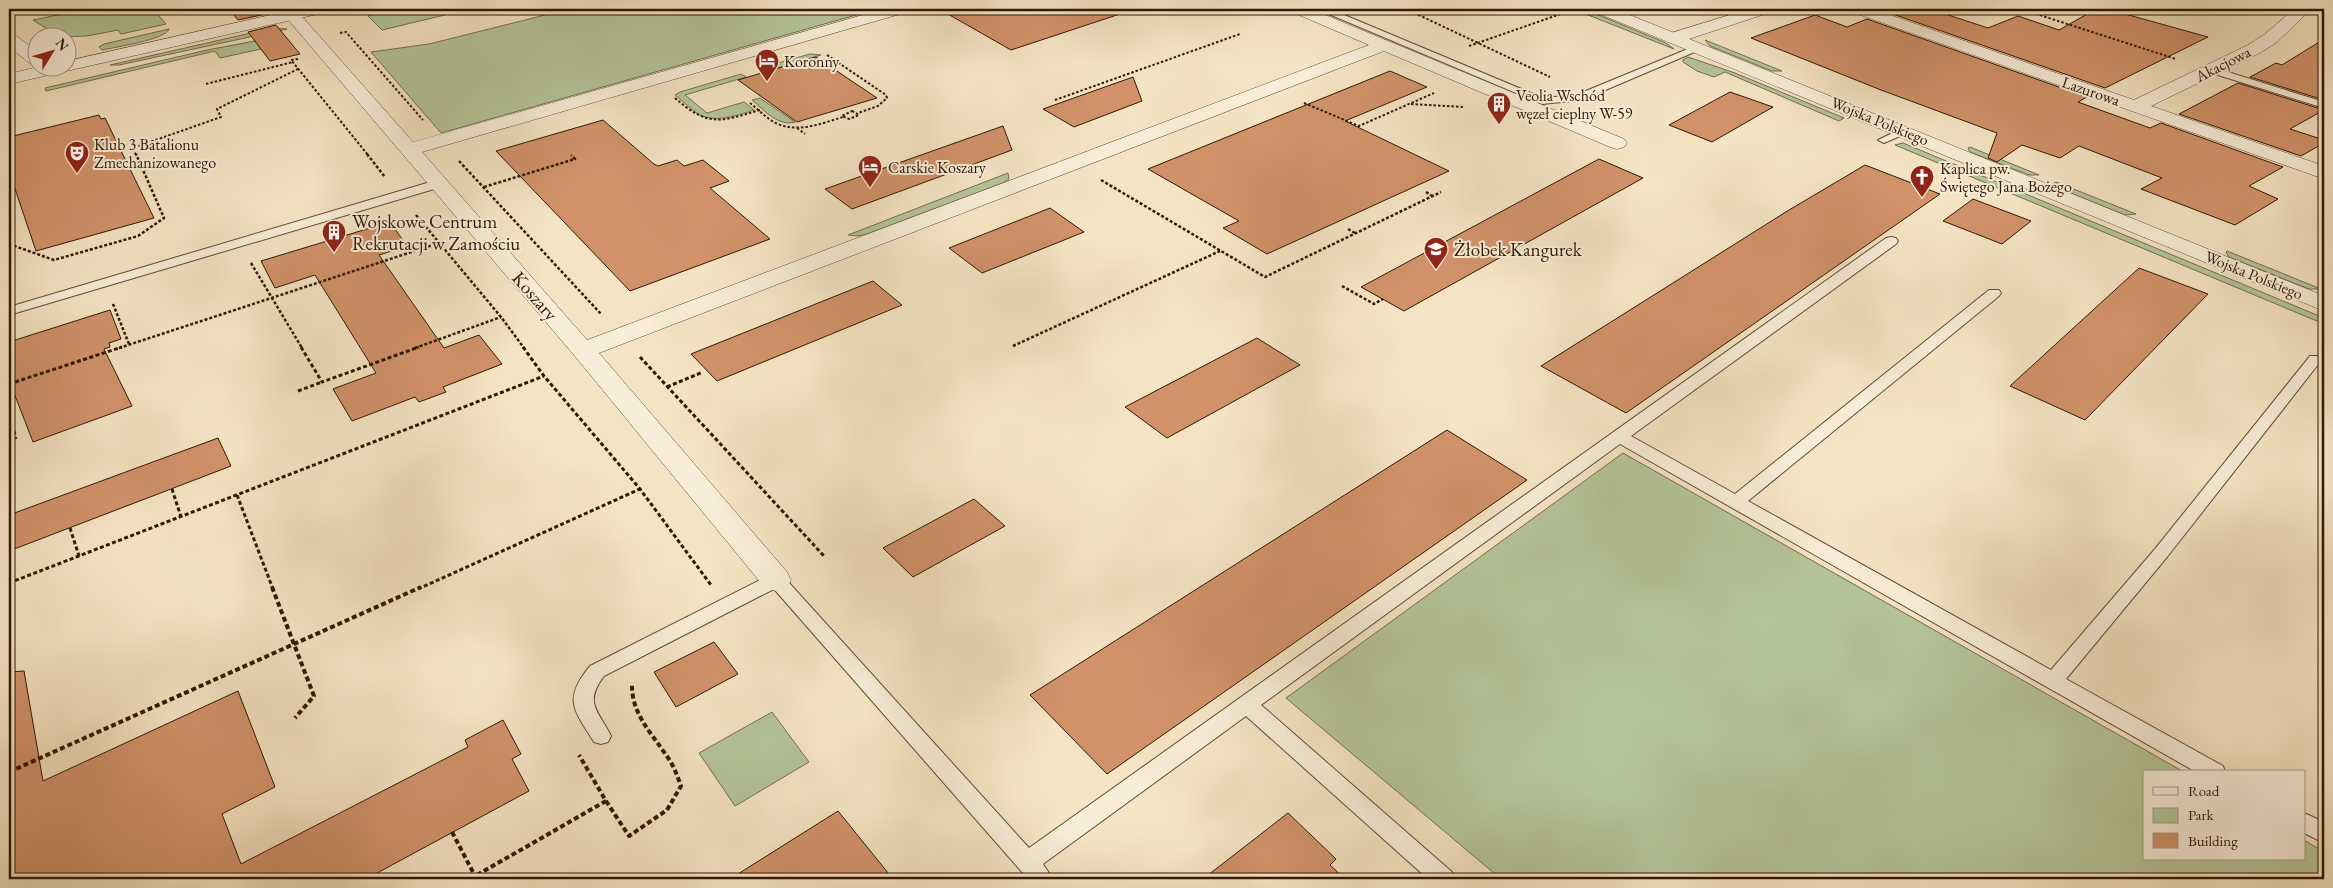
<svg xmlns="http://www.w3.org/2000/svg" width="2333" height="888" font-family="'EB Garamond',serif">
  <style>
    .green { fill: #b5c599; stroke: #726e4e }
    .building { fill: #d1926a; stroke: #301703 }
    .lines { fill: none; stroke-linecap: round; stroke-linejoin: round }
    .service-casing { stroke: #614a33; stroke-width: 2 }
    .minor-casing { stroke: #614a33; stroke-width: 1 }
    .tertiary-casing { stroke: #614a33; stroke-width: 1 }
    .path-far3 { stroke: #301703; stroke-width: 2; stroke-dasharray: 2.5 2; stroke-linecap: butt }
    .path-far2 { stroke: #301703; stroke-width: 2.5; stroke-dasharray: 3 2; stroke-linecap: butt }
    .path-far1 { stroke: #301703; stroke-width: 3; stroke-dasharray: 4 2.5; stroke-linecap: butt }
    .path { stroke: #301703; stroke-width: 4; stroke-dasharray: 5 3; stroke-linecap: butt }
    .service { fill: #f8edd8; fill-rule: evenodd }
    .minor { fill: #f8edd8; fill-rule: evenodd }
    .tertiary { fill: #f8edd8; fill-rule: evenodd }
    .labels { text-anchor: middle; dominant-baseline: central; stroke-width: 4; stroke-linejoin: round; paint-order: stroke }
    .far-poi-label { font-size: 16px; fill: #301703; stroke: #f8edd8; text-anchor: start }
    .far-street-label { font-size: 16px; fill: #301703; stroke: #f8edd8 }
    .poi-label { font-size: 19px; fill: #301703; stroke: #f8edd8; text-anchor: start }
    .street-label { font-size: 19px; fill: #301703; stroke: #f8edd8 }
  </style>
  <rect width="100%" height="100%" fill="#f5e4c3"/>
  <filter id="stains"><feTurbulence type="fractalNoise" baseFrequency=".004" numOctaves="4"/><feColorMatrix values="0 0 0 0 .2 0 0 0 0 .09 0 0 0 0 .02 0 0 0 .5 -.17"/></filter>
  <radialGradient id="worn" r=".72"><stop offset=".6" stop-color="#630" stop-opacity="0"/><stop offset="1" stop-color="#630" stop-opacity=".3"/></radialGradient>
  <!-- green -->
  <g class="green">
    <path d="M87,9h66l13,15 -45,10 -3,-4 -31,6 -27,1 -27,-17z"/>
    <path d="M397,9h73l-88,21 -14,-14z"/>
    <path d="M569,9h308l-436,124 -70,-81 58,-8z"/>
    <path d="M1573,9h11l82,34 8,6z"/>
    <path d="M273,28l14,1 -168,36h-9z"/>
    <path d="M169,29c-4,11 -54,18 -67,21l-3,-3 5,-3z"/>
    <path d="M1705,40l77,31h-10l-62,-25z"/>
    <path d="M255,41l6,8 -41,9 -5,-7 -169,40 -1,-3 162,-38z"/>
    <path d="M810,54l11,1 -56,17 -5,-4z"/>
    <path d="M1688,57l47,16 109,45 -5,3 -114,-49 -11,5 -17,-6 -14,-9v-2z"/>
    <path d="M741,74l5,3 -61,18 22,18 37,-11 10,8c-15,5 -38,13 -54,5 -9,-5 -17,-14 -25,-20l5,-3z"/>
    <path d="M760,98l35,24c-17,5 -31,-12 -43,-22z"/>
    <path d="M1903,143l421,175v6l-429,-179z"/>
    <path d="M1970,147l69,28h-10l-59,-23 -2,-4z"/>
    <path d="M1008,173l1,6 -6,4 -136,51 -9,2 -10,-1z"/>
    <path d="M2056,182l80,32 -11,1 -69,-28 -2,-4z"/>
    <path d="M2227,251l94,38h-12l-80,-32 -3,-5z"/>
    <path d="M1623,453l561,319h-40v87h160v-19l20,12v27h-823l-215,-181z"/>
    <path d="M772,712l37,50 -74,44 -36,-53z"/>
  </g>
  <!-- building -->
  <g class="building">
    <path d="M229,9h33l4,5 -28,6z"/>
    <path d="M939,9h180l1,5 -109,36z"/>
    <path d="M1896,9h34l58,19 30,-12 41,14 37,-21h11l101,28 -103,51 -218,-76z"/>
    <path d="M1815,15l32,12 20,-8 220,78 -9,5 72,26 11,-5 122,44 -34,19 29,13 -43,26 -94,-36 21,-11 -83,-32 -19,12 -38,-13 -25,17 -9,-4 9,-25 -116,-43 -130,-52z"/>
    <path d="M276,25l24,29 -30,7 -22,-29z"/>
    <path d="M2324,39v61l-74,-23 26,-14 6,2z"/>
    <path d="M816,57l61,41 -80,24 -59,-42z"/>
    <path d="M1390,71l37,16 -82,34 104,50 -182,83 -44,-26 16,-7 -91,-52z"/>
    <path d="M1133,77l9,24 -68,26 -31,-18z"/>
    <path d="M2238,83l86,27 -34,19 34,11v3l-23,13 -122,-42z"/>
    <path d="M1730,92l43,15 -61,35 -43,-17z"/>
    <path d="M99,115l2,4 4,-1 49,100 -118,33 -27,-80v-34z"/>
    <path d="M603,120l51,44 4,2 19,-6 7,6 19,-6 26,21 -19,7 60,51 -140,52 -134,-140z"/>
    <path d="M1003,126l9,24 -160,59 -27,-20z"/>
    <path d="M1599,159l44,19 -239,133 -43,-24z"/>
    <path d="M1865,165l75,29 -314,219 -85,-47 248,-156z"/>
    <path d="M1973,199l58,22 -29,23 -59,-23z"/>
    <path d="M1050,208l34,24 -102,41 -33,-25z"/>
    <path d="M390,222l17,24 -28,9 65,93 35,-13 23,29 -59,23 3,5 -27,10 -4,-5 -63,24 -19,-32 43,-16 -61,-98 -40,13 -14,-27z"/>
    <path d="M2139,268l69,26 -123,126 -75,-34z"/>
    <path d="M873,281l29,24 -185,76 -26,-27z"/>
    <path d="M110,310l11,29 -12,4 1,4 -6,2 28,57 -99,36 -24,-62v-38z"/>
    <path d="M1257,338l43,27 -133,73 -42,-31z"/>
    <path d="M1447,430l80,50 -420,294 -77,-79z"/>
    <path d="M218,438l13,28 -222,85v-36z"/>
    <path d="M974,499l31,27 -92,51 -30,-29z"/>
    <path d="M714,642l24,32 -62,33 -22,-35z"/>
    <path d="M24,671l19,110 195,-90 37,96 -53,27 19,50 227,-117 -3,-7 38,-20 18,34 -9,5 17,32 -163,88h-357v-207z"/>
    <path d="M838,811l55,68h-163z"/>
    <path d="M1288,813l48,46 -6,6 15,14h-142z"/>
  </g>
  <g class="lines">
    <defs>
      <g id="service">
        <path d="M1317,9h13l213,89 33,-3 119,-49h8l1,2 -122,52 -40,4z"/>
        <path d="M2212,67l112,35v6l-116,-36v-4z"/>
        <path d="M1903,128l4,1 2,2 -2,2 -23,10 -6,-3z"/>
        <path d="M437,180l4,1 2,3 -2,3 -432,128v-8z"/>
        <path d="M1891,237l5,1 2,3 -2,3 -265,192 104,58 254,-204h10l2,3 -2,3 -251,205 303,169 104,-121 155,-193h10l2,3 -2,3 -153,195 -101,122 157,87 2,6h-29l-576,-328 -359,261 191,167 3,7h-27l-182,-163 -203,148 10,15h-25l-254,-290 -170,87c-21,28 -5,35 7,60l-3,6 -7,2 -7,-2c-21,-33 -31,-43 -4,-76l180,-91 6,-2 6,2 247,273 857,-610z"/>
        <path d="M2304,813l20,9v21l-20,-10z"/>
      </g>
      <g id="minor">
        <path d="M884,9h25l-2,3 -485,140 165,188 782,-295 -77,-33 -2,-3h21l313,130 3,4 -3,4 -7,2 -7,-2 -226,-96 -785,302 188,219 4,8 -4,8 -11,3 -11,-3 -191,-233 -290,-340 2,-3h12l115,130z"/>
        <path d="M1749,9h24l-2,3 -91,30h-12l-3,-4 3,-4z"/>
        <path d="M1850,9h23l261,91 114,-55 17,-11 29,-25h17l-34,33 -17,11 -109,53 173,60v13l-472,-167z"/>
        <path d="M9,34l6,1 23,17v14l-6,-1 -23,-18z"/>
      </g>
      <g id="tertiary">
        <path d="M297,9h29l-2,3 -6,2 -309,70v-10l29,-7 30,1v-7z"/>
        <path d="M1593,9h22l709,287v15l-729,-299z"/>
      </g>
    </defs>
    <!-- service casing -->
    <use href="#service" class="service-casing"/>
    <!-- minor casing -->
    <use href="#minor" class="minor-casing"/>
    <!-- tertiary casing -->
    <use href="#tertiary" class="tertiary-casing"/>
    <!-- path-far3 -->
    <g class="path-far3">
      <path d="M1406,9l144,68"/>
      <path d="M1566,9l11,4"/>
      <path d="M9,10l7,5"/>
      <path d="M2027,11l149,48"/>
      <path d="M357,13l16,-4"/>
      <path d="M340,33l6,-1 77,88"/>
      <path d="M1469,46l100,-35"/>
      <path d="M827,55l59,40 1,3 -9,8 -20,7"/>
      <path d="M298,59l-7,1 77,95"/>
      <path d="M206,84l87,-22"/>
      <path d="M675,98c33,29 45,24 85,12"/>
      <path d="M1055,100l185,-66"/>
      <path d="M750,103c9,7 18,17 28,21 21,9 45,-1 65,-7"/>
      <path d="M1304,103l55,23 75,-33"/>
      <path d="M1411,104l54,3"/>
      <path d="M852,111l7,4 -10,4 -7,-3z"/>
      <path d="M797,128l8,6"/>
      <path d="M136,155l-3,-7 88,-31 -4,-8 81,-40"/>
    </g>
    <!-- path-far2 -->
    <g class="path-far2">
      <path d="M367,154l18,23"/>
      <path d="M459,161l142,153"/>
      <path d="M1101,180l164,97 176,-85"/>
      <path d="M484,187l91,-28 -4,-4"/>
      <path d="M1426,192l6,4"/>
      <path d="M416,215l85,102 23,31"/>
      <path d="M1348,229l7,4"/>
      <path d="M9,244l45,16 84,-24 26,-18 -28,-64"/>
      <path d="M251,263l51,85"/>
      <path d="M1342,286l32,18 9,-5"/>
      <path d="M113,304l16,40"/>
      <path d="M1013,346l207,-95"/>
      <path d="M119,348l320,-105"/>
      <path d="M415,348l86,-31"/>
    </g>
    <!-- path-far1 -->
    <g class="path-far1">
      <path d="M301,347l21,35 97,-35"/>
      <path d="M523,347l21,29 96,113 71,96"/>
      <path d="M640,357l184,199"/>
      <path d="M9,384l113,-37"/>
      <path d="M667,387l36,-15"/>
      <path d="M298,391l24,-9"/>
      <path d="M9,412l7,27"/>
      <path d="M172,489l9,28"/>
      <path d="M237,495l36,94"/>
      <path d="M70,528l9,28"/>
      <path d="M9,583l535,-207"/>
      <path d="M418,589l222,-100"/>
    </g>
    <!-- path -->
    <g class="path">
      <path d="M272,587l42,109 -19,22"/>
      <path d="M9,772l412,-185"/>
      <path d="M606,801l23,35 38,-26 14,-24c-4,-11 -8,-22 -15,-31 -16,-24 -35,-42 -34,-72"/>
      <path d="M452,832l23,44"/>
      <path d="M470,879l136,-78 -27,-46"/>
    </g>
    <!-- service -->
    <use href="#service" class="service"/>
    <!-- minor -->
    <use href="#minor" class="minor"/>
    <!-- tertiary -->
    <use href="#tertiary" class="tertiary"/>
  </g>
  <!-- icons -->
  <defs>
    <symbol id="hotel-pin" viewBox="-11 -11 22 30"><path d="M0 17L-7.5 6A9.5 9.5 0 1 1 7.5 6Z" fill="#8f2418" stroke="#f8edd8"/><path d="M-6-4.5h1.5V1H6V5H4.5V3h-9V5H-6ZM-4 0a1.8 1.8 0 1 1 3.6 0ZM.5 0V-2.5h3Q6-2.5 6 0Z" fill="#fff"/></symbol>
    <symbol id="building-pin" viewBox="-11 -11 22 30"><path d="M0 17L-7.5 6A9.5 9.5 0 1 1 7.5 6Z" fill="#8f2418" stroke="#f8edd8"/><path d="M-4-6H4V6H1V3H-1V6H-4ZM-2.5-4.3h1.7v1.8h-1.7ZM.8-4.3h1.7v1.8H.8ZM-2.5-1h1.7V.8h-1.7ZM.8-1h1.7V.8H.8Z" fill="#fff"/></symbol>
    <symbol id="theatre-pin" viewBox="-11 -11 22 30"><path d="M0 17L-7.5 6A9.5 9.5 0 1 1 7.5 6Z" fill="#8f2418" stroke="#f8edd8"/><path d="M-5-5.5Q0-4 5-5.5V0Q5 5 0 6Q-5 5-5 0ZM-3.3-2.5H-1v1.5H-3.3ZM1-2.5H3.3v1.5H1ZM-2.8 1Q0 5.5 2.8 1Z" fill="#fff"/></symbol>
    <symbol id="church-pin" viewBox="-11 -11 22 30"><path d="M0 17L-7.5 6A9.5 9.5 0 1 1 7.5 6Z" fill="#8f2418" stroke="#f8edd8"/><path d="M-1.2-6h2.4v3.5h3.3v2.4h-3.3V6h-2.4V-.1h-3.3v-2.4h3.3Z" fill="#fff"/></symbol>
    <symbol id="school-pin" viewBox="-11 -11 22 30"><path d="M0 17L-7.5 6A9.5 9.5 0 1 1 7.5 6Z" fill="#8f2418" stroke="#f8edd8"/><path d="M0-5L7-2L0 1L-7-2ZM-4 1L0 2.5L4 1V4Q0 6-4 4Z" fill="#fff"/></symbol>
  </defs>
  <g fill-rule="evenodd">
    <use href="#hotel-pin" x="753" y="47" width="28" height="38"/>
    <use href="#building-pin" x="1485" y="90" width="28" height="38"/>
    <use href="#theatre-pin" x="63" y="139" width="28" height="38"/>
    <use href="#hotel-pin" x="856" y="153" width="28" height="38"/>
    <use href="#church-pin" x="1908" y="163" width="28" height="38"/>
    <use href="#building-pin" x="320" y="218" width="28" height="38"/>
    <use href="#school-pin" x="1422" y="235" width="28" height="38"/>
  </g>
  <g class="labels">
    <!-- far-poi labels -->
    <g class="far-poi-label">
      <text x="784" y="61">Koronny</text>
      <text x="1516" y="95">Veolia Wschód<tspan x="1516" dy="18">węzeł cieplny W-59</tspan></text>
      <text x="94" y="144">Klub 3 Batalionu<tspan x="94" dy="18">Zmechanizowanego</tspan></text>
      <text x="888" y="167">Carskie Koszary</text>
      <text x="1940" y="168">Kaplica pw.<tspan x="1940" dy="18">Świętego Jana Bożego</tspan></text>
    </g>
    <!-- far-street labels -->
    <g class="far-street-label">
      <text transform="translate(2223 64) rotate(-27)">Akacjowa</text>
      <text transform="translate(2091 91) rotate(19)">Lazurowa</text>
      <text transform="translate(1880 121) rotate(22)">Wojska Polskiego</text>
      <text transform="translate(2254 275) rotate(22)">Wojska Polskiego</text>
    </g>
    <!-- poi labels -->
    <g class="poi-label">
      <text x="352" y="221">Wojskowe Centrum<tspan x="352" dy="22">Rekrutacji w Zamościu</tspan></text>
      <text x="1454" y="249">Żłobek Kangurek</text>
    </g>
    <!-- street labels -->
    <g class="street-label">
      <text transform="translate(535 296) rotate(49)">Koszary</text>
    </g>
  </g>
  <!-- margin -->
  <rect width="2333" height="888" fill="none" stroke="#f5e4c3" stroke-width="30"/>
  <rect x="10" y="10" width="2313" height="868" fill="none" stroke="#301703" stroke-width="2.5"/>
  <rect x="15" y="15" width="2303" height="858" fill="none" stroke="#301703"/>
  <!-- legend -->
  <rect x="2143" y="770" width="162" height="90" fill="#f8edd8" stroke="#a89783"/>
  <rect x="2153" y="787" width="25" height="8" fill="#f8edd8" stroke="#a89783"/>
  <text x="2188" y="796" font-size="15" fill="#301703">Road</text>
  <rect x="2153" y="808" width="25" height="15" fill="#b5c599" stroke="#a89783"/>
  <text x="2188" y="820" font-size="15" fill="#301703">Park</text>
  <rect x="2153" y="833" width="25" height="15" fill="#d1926a" stroke="#a89783"/>
  <text x="2188" y="846" font-size="15" fill="#301703">Building</text>
  <!-- north arrow -->
  <g transform="translate(52 52) rotate(53)"><circle r="24" fill="#f8edd8" stroke="#a89783"/>
  <path d="M0-4L9 19L0 12L-9 19Z" fill="#8f2418"/>
  <text y="-8" font-size="14" font-weight="bold" text-anchor="middle" fill="#301703">N</text>
  </g>
  <rect width="100%" height="100%" filter="url(#stains)"/>
  <rect width="100%" height="100%" fill="url(#worn)"/>
</svg>
